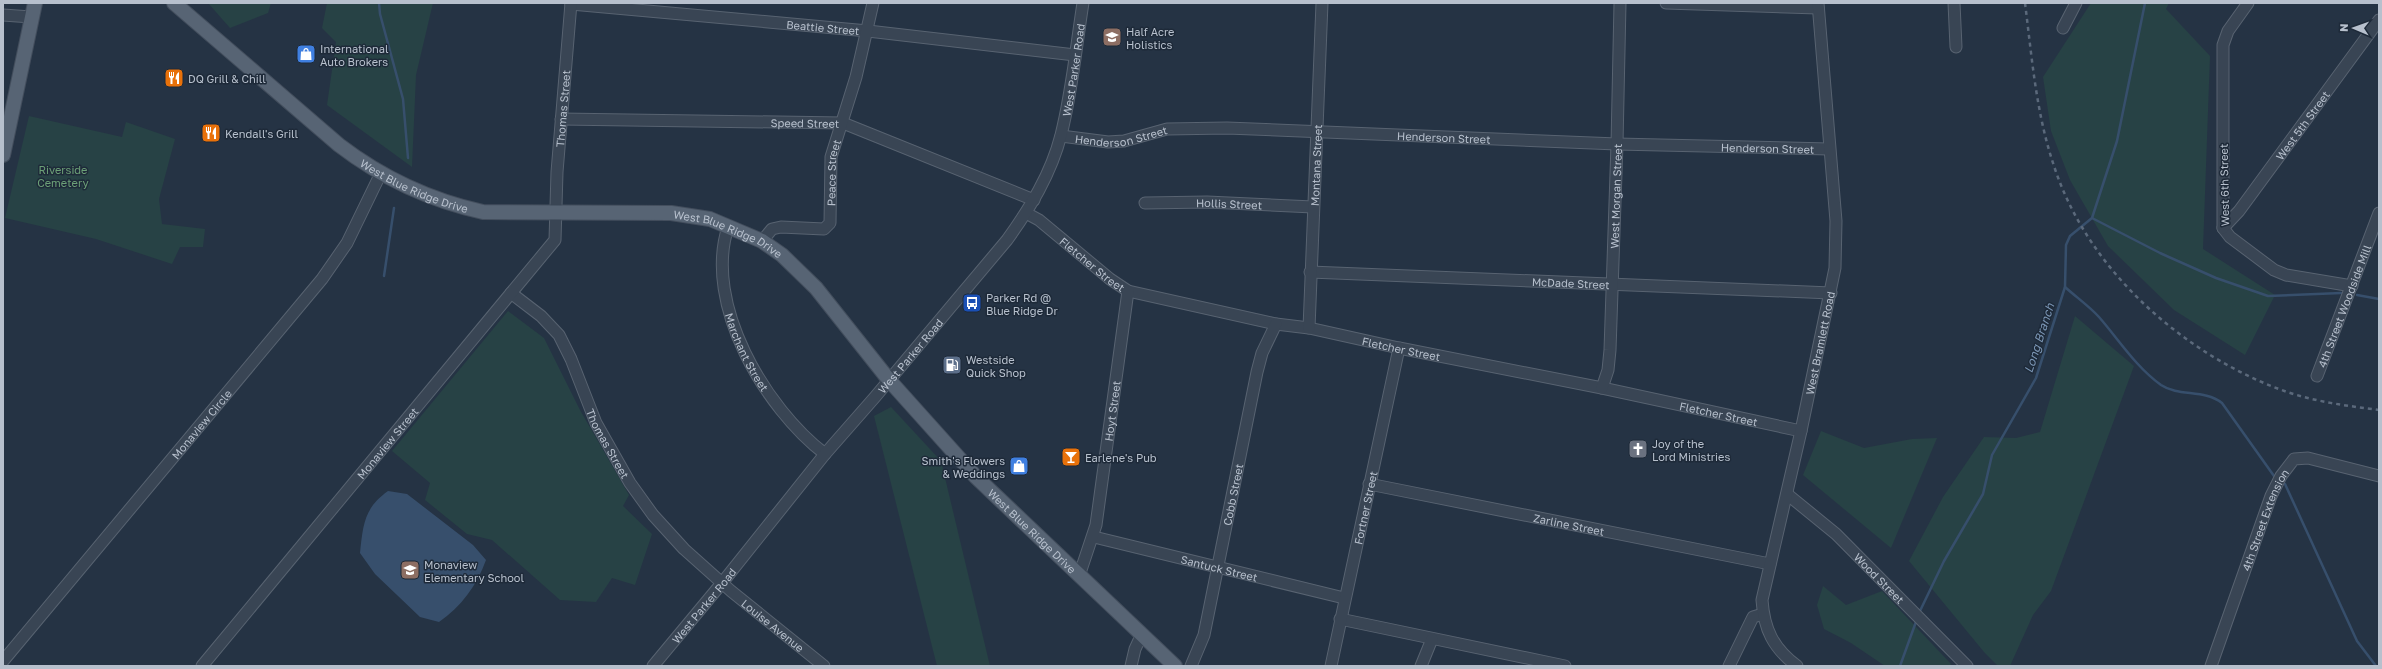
<svg xmlns="http://www.w3.org/2000/svg" width="2382" height="669" font-family="'Golos Text',sans-serif">
  <style>
    .green { fill: #274245 }
    .water { fill: #374f6c }
    .lines { fill: none; stroke-linecap: round; stroke-linejoin: round }
    .stream { stroke: #374f6c; stroke-width: 2.5 }
    .minor-casing { stroke: #586371; stroke-width: 13 }
    .major-casing { stroke: #434e5d; stroke-width: 16 }
    .minor { stroke: #394554; stroke-width: 11 }
    .major { stroke: #576474; stroke-width: 14 }
    .rail { stroke: #5b697b; stroke-width: 2.5; stroke-dasharray: 4 4; stroke-linecap: butt }
    .labels { text-anchor: middle; dominant-baseline: central; stroke-width: 3; stroke-linejoin: round; paint-order: stroke }
    .street-label { font-size: 11px; fill: #b7c0cd; stroke: #1e2a39 }
    .poi-label { font-size: 11px; fill: #b7c0cd; stroke: #1e2a39; text-anchor: start }
    .park-label { font-size: 11px; fill: #6ca077; stroke: #1e2a39 }
    .water-label { font-size: 12px; font-style: italic; fill: #7c97b6; stroke: #1e2a39 }
  </style>
  <rect width="100%" height="100%" fill="#253344"/>
  <!-- green -->
  <g class="green">
    <path d="M208,3h63l-3,10 -38,15z"/>
    <path d="M327,3h106l-17,72 -4,92 -85,-62 9,-63 -14,-14z"/>
    <path d="M2091,3h78l-3,6 44,47 -7,193 72,46 -30,60 -71,-45 -66,-64 -38,-66 -19,-49 -8,-54z"/>
    <path d="M29,116l93,21 4,-15 49,17 -16,60 3,25 43,5 -2,18h-23l-8,17 -76,-25 -91,-21z"/>
    <path d="M508,311l36,27 36,72 49,85 -6,11 29,28 -17,51 -23,-7 -16,24 -36,-2 -68,-60 -25,-6 -42,-34 5,-17 -38,-32z"/>
    <path d="M2075,316l59,50 -83,225 -18,24 -23,51h-12l-14,-14 -75,-91 34,-64 41,-60 32,1 24,-6z"/>
    <path d="M891,407l50,54 49,205h-53l-63,-250z"/>
    <path d="M1821,431l43,17 48,-9 25,-1 -46,110 -88,-73z"/>
    <path d="M1823,586l23,19 36,-14 69,73 -1,2h-65l-34,-23 -27,-14 -7,-24z"/>
  </g>
  <!-- water -->
  <path class="water" d="M388,491l19,3 66,51 13,15c-9,25 -25,47 -47,62l-19,-5 -45,-43 -15,-21c3,-28 4,-45 28,-62z"/>
  <g class="lines">
    <!-- stream -->
    <g class="stream">
      <path d="M379,3l1,11 23,85 5,59"/>
      <path d="M2092,218l68,35 56,25 52,18 73,-3"/>
      <path d="M384,276l10,-68"/>
      <path d="M2065,287c11,10 24,19 34,30 20,23 37,50 62,68 18,12 43,4 61,18l52,73"/>
      <path d="M2357,295l22,4"/>
      <path d="M2285,484l72,157 19,25"/>
      <path d="M1919,613l25,-52 39,-67 9,-39 44,-77 29,-91 1,-42 4,-9 22,-18 25,-77 28,-138"/>
      <path d="M1900,666l17,-47"/>
    </g>
    <defs>
      <g id="minor">
        <path d="M1666,3l152,5"/>
        <path d="M1954,3l2,44"/>
        <path d="M2248,3l-20,28 -5,14v183l7,9 44,33 12,5 66,11"/>
        <path id="s1" d="M571,4l297,27 207,24"/>
        <path d="M3,15l28,2"/>
        <path d="M2063,28l13,-25"/>
        <path id="s2" d="M561,119l282,4 191,77"/>
        <path id="s3" d="M1061,136l47,6 16,-1 43,-12 60,-1 390,16 212,5"/>
        <path id="s4" d="M1145,203l62,-1 106,5"/>
        <path id="s5" d="M1026,213l13,7 71,59 18,12 148,33 33,4 90,20 203,40 199,43"/>
        <path id="s6" d="M728,227c-25,77 37,181 97,227"/>
        <path id="s7" d="M2223,228l16,-17 140,-191"/>
        <path id="s8" d="M762,241l10,-12 9,-2 43,2 6,-6 1,-66 25,-80 17,-74"/>
        <path id="s9" d="M1310,272l521,21"/>
        <path id="s10" d="M511,293l30,23 18,19 12,24 25,64 34,60 23,32 31,34 47,42 93,75"/>
        <path id="s11" d="M1309,328l13,-325"/>
        <path id="s12" d="M2317,376l62,-163"/>
        <path id="s13" d="M1602,388l6,-18 2,-20 7,-206 3,-141"/>
        <path id="s14" d="M1369,484l401,80"/>
        <path id="s15" d="M1787,494l49,40 131,132"/>
        <path id="s16" d="M1094,537l250,61"/>
        <path id="s17" d="M1079,576l17,-51 32,-234"/>
        <path d="M1340,619l225,47"/>
        <path id="s18" d="M3,661l319,-382 25,-36 34,-70"/>
        <path id="s19" d="M202,666l353,-426 2,-68 14,-169"/>
        <path id="s20" d="M653,666l69,-83 103,-129 50,-57 132,-157c23,-32 44,-66 54,-105 11,-43 15,-88 22,-132"/>
        <path d="M1131,666l4,-17 6,-13"/>
        <path id="s21" d="M1191,666l13,-31 53,-263 5,-19 14,-29"/>
        <path id="s22" d="M1331,666l68,-318"/>
        <path d="M1421,666l11,-27"/>
        <path d="M1729,666l24,-49 10,-3"/>
        <path id="s23" d="M1797,666c-24,-18 -33,-37 -35,-66l39,-169 34,-163 1,-47 -18,-218"/>
        <path id="s24" d="M2211,666l60,-170 10,-20 13,-17 14,-1 71,18"/>
      </g>
      <g id="major">
        <path id="s25" d="M174,3l165,142c43,33 90,55 144,67l188,1 39,6 52,22 20,14 34,33 73,92 87,97 199,189"/>
        <path d="M3,155l32,-152"/>
      </g>
    </defs>
    <!-- minor casing -->
    <use href="#minor" class="minor-casing"/>
    <!-- major casing -->
    <use href="#major" class="major-casing"/>
    <!-- minor -->
    <use href="#minor" class="minor"/>
    <!-- major -->
    <use href="#major" class="major"/>
    <!-- rail -->
    <path class="rail" d="M2025,3c7,55 11,110 29,163 34,105 131,190 233,226 30,10 61,14 92,18"/>
  </g>
  <!-- icons -->
  <defs>
    <symbol id="school-square" viewBox="-11 -11 22 22"><rect x="-9" y="-9" width="18" height="18" rx="4" fill="#8d6e63" stroke="#1e2a39"/><path d="M0-5L7-2L0 1L-7-2ZM-4 1L0 2.5L4 1V4Q0 6-4 4Z" fill="#fff"/></symbol>
    <symbol id="shop-square" viewBox="-11 -11 22 22"><rect x="-9" y="-9" width="18" height="18" rx="4" fill="#3f7fe0" stroke="#1e2a39"/><path d="M-5-2.5h2.3a2.7 3.5 0 0 1 5.4 0H5L5.5 6h-11ZM-1.5-2.5h3a1.5 2.3 0 0 0-3 0Z" fill="#fff"/></symbol>
    <symbol id="restaurant-square" viewBox="-11 -11 22 22"><rect x="-9" y="-9" width="18" height="18" rx="4" fill="#e8710a" stroke="#1e2a39"/><path d="M-5-6h1v4h1v-4h1v4h1v-4h1v5L-1.5 .5V6h-2V.5L-5-1ZM5-6V6H3V1.5H1.5Q1.5-4 5-6Z" fill="#fff"/></symbol>
    <symbol id="bus-square" viewBox="-11 -11 22 22"><rect x="-9" y="-9" width="18" height="18" rx="4" fill="#1a4fb4" stroke="#1e2a39"/><path d="M-5-6H5V4H4V6H2V4H-2V6H-4V4H-5ZM-3.5-4V0h7V-4ZM-3.5 1.2v1.5H-2V1.2ZM2 1.2v1.5H3.5V1.2Z" fill="#fff"/></symbol>
    <symbol id="fuel-square" viewBox="-11 -11 22 22"><rect x="-9" y="-9" width="18" height="18" rx="4" fill="#5c6f8a" stroke="#1e2a39"/><path d="M-5.5-6h7V0h2V4h1.3V-2.5L3-4.5l.8-.8L6-3V5H2.5V1h-1V6h-7ZM-4.2-4.7v3.2H.2V-4.7Z" fill="#fff"/></symbol>
    <symbol id="church-square" viewBox="-11 -11 22 22"><rect x="-9" y="-9" width="18" height="18" rx="4" fill="#6b7280" stroke="#1e2a39"/><path d="M-1.2-6h2.4v3.5h3.3v2.4h-3.3V6h-2.4V-.1h-3.3v-2.4h3.3Z" fill="#fff"/></symbol>
    <symbol id="bar-square" viewBox="-11 -11 22 22"><rect x="-9" y="-9" width="18" height="18" rx="4" fill="#e8710a" stroke="#1e2a39"/><path d="M-6-5H6L.8 .8V4.5H3.5V6h-7V4.5H-.8V.8Z" fill="#fff"/></symbol>
  </defs>
  <g fill-rule="evenodd">
    <use href="#school-square" x="1101" y="26" width="22" height="22"/>
    <use href="#shop-square" x="295" y="43" width="22" height="22"/>
    <use href="#restaurant-square" x="163" y="67" width="22" height="22"/>
    <use href="#restaurant-square" x="200" y="122" width="22" height="22"/>
    <use href="#bus-square" x="961" y="292" width="22" height="22"/>
    <use href="#fuel-square" x="941" y="354" width="22" height="22"/>
    <use href="#church-square" x="1627" y="438" width="22" height="22"/>
    <use href="#bar-square" x="1060" y="446" width="22" height="22"/>
    <use href="#shop-square" x="1008" y="455" width="22" height="22"/>
    <use href="#school-square" x="399" y="559" width="22" height="22"/>
  </g>
  <g class="labels">
    <!-- street labels -->
    <g class="street-label">
      <text stroke="none"><textPath href="#s1" startOffset="253">Beattie Street</textPath></text>
      <text stroke="none"><textPath href="#s20" startOffset="739">West Parker Road</textPath></text>
      <text stroke="none"><textPath href="#s19" startOffset="685">Thomas Street</textPath></text>
      <text stroke="none"><textPath href="#s2" startOffset="244">Speed Street</textPath></text>
      <text stroke="none"><textPath href="#s7" startOffset="130">West 5th Street</textPath></text>
      <text stroke="none"><textPath href="#s3" startOffset="61">Henderson Street</textPath></text>
      <text stroke="none"><textPath href="#s3" startOffset="385">Henderson Street</textPath></text>
      <text stroke="none"><textPath href="#s3" startOffset="709">Henderson Street</textPath></text>
      <text stroke="none"><textPath href="#s11" startOffset="163">Montana Street</textPath></text>
      <text stroke="none"><textPath href="#s8" startOffset="127">Peace Street</textPath></text>
      <text stroke="none"><textPath href="#s25" startOffset="304">West Blue Ridge Drive</textPath></text>
      <text transform="translate(2224 185) rotate(-91)">West 6th Street</text>
      <text stroke="none"><textPath href="#s13" startOffset="193">West Morgan Street</textPath></text>
      <text stroke="none"><textPath href="#s4" startOffset="84">Hollis Street</textPath></text>
      <text stroke="none"><textPath href="#s25" startOffset="627">West Blue Ridge Drive</textPath></text>
      <text stroke="none"><textPath href="#s5" startOffset="84">Fletcher Street</textPath></text>
      <text stroke="none"><textPath href="#s9" startOffset="261">McDade Street</textPath></text>
      <text stroke="none"><textPath href="#s12" startOffset="75">4th Street Woodside Mill</textPath></text>
      <text stroke="none"><textPath href="#s23" startOffset="341">West Bramlett Road</textPath></text>
      <text stroke="none"><textPath href="#s5" startOffset="408">Fletcher Street</textPath></text>
      <text stroke="none"><textPath href="#s6" startOffset="130">Marchant Street</textPath></text>
      <text stroke="none"><textPath href="#s20" startOffset="403">West Parker Road</textPath></text>
      <text stroke="none"><textPath href="#s17" startOffset="169">Hoyt Street</textPath></text>
      <text stroke="none"><textPath href="#s5" startOffset="732">Fletcher Street</textPath></text>
      <text stroke="none"><textPath href="#s18" startOffset="309">Monaview Circle</textPath></text>
      <text stroke="none"><textPath href="#s19" startOffset="290">Monaview Street</textPath></text>
      <text stroke="none"><textPath href="#s10" startOffset="183">Thomas Street</textPath></text>
      <text stroke="none"><textPath href="#s21" startOffset="177">Cobb Street</textPath></text>
      <text stroke="none"><textPath href="#s22" startOffset="162">Fortner Street</textPath></text>
      <text stroke="none"><textPath href="#s24" startOffset="156">4th Street Extension</textPath></text>
      <text stroke="none"><textPath href="#s14" startOffset="204">Zarline Street</textPath></text>
      <text stroke="none"><textPath href="#s25" startOffset="1059">West Blue Ridge Drive</textPath></text>
      <text stroke="none"><textPath href="#s16" startOffset="129">Santuck Street</textPath></text>
      <text stroke="none"><textPath href="#s15" startOffset="125">Wood Street</textPath></text>
      <text stroke="none"><textPath href="#s20" startOffset="79">West Parker Road</textPath></text>
      <text stroke="none"><textPath href="#s10" startOffset="431">Louise Avenue</textPath></text>
    </g>
    <!-- poi labels -->
    <g class="poi-label">
      <text x="1126" y="31">Half Acre<tspan x="1126" dy="13">Holistics</tspan></text>
      <text x="320" y="48">International<tspan x="320" dy="13">Auto Brokers</tspan></text>
      <text x="188" y="78">DQ Grill &amp; Chill</text>
      <text x="225" y="133">Kendall's Grill</text>
      <text x="986" y="297">Parker Rd @<tspan x="986" dy="13">Blue Ridge Dr</tspan></text>
      <text x="966" y="359">Westside<tspan x="966" dy="13">Quick Shop</tspan></text>
      <text x="1652" y="443">Joy of the<tspan x="1652" dy="13">Lord Ministries</tspan></text>
      <text x="1085" y="457">Earlene's Pub</text>
      <text x="1005" y="460" text-anchor="end">Smith's Flowers<tspan x="1005" dy="13">&amp; Weddings</tspan></text>
      <text x="424" y="564">Monaview<tspan x="424" dy="13">Elementary School</tspan></text>
    </g>
    <!-- park labels -->
    <g class="park-label">
      <text x="63" y="169">Riverside<tspan x="63" dy="13">Cemetery</tspan></text>
    </g>
    <!-- water labels -->
    <g class="water-label">
      <text transform="translate(2039 338) rotate(-72)">Long Branch</text>
    </g>
  </g>
  <!-- border -->
  <rect width="2382" height="669" fill="none" stroke="#b7c0cd" stroke-width="8"/>
  <!-- north arrow -->
  <g transform="translate(2354 28) rotate(272)" stroke="#1e2a39" stroke-width="3" paint-order="stroke">
  <path d="M0-3L7 15L0 10L-7 15Z" fill="#b7c0cd"/>
  <text y="-6" font-size="11" font-weight="bold" text-anchor="middle" fill="#b7c0cd">N</text>
  </g>
</svg>
